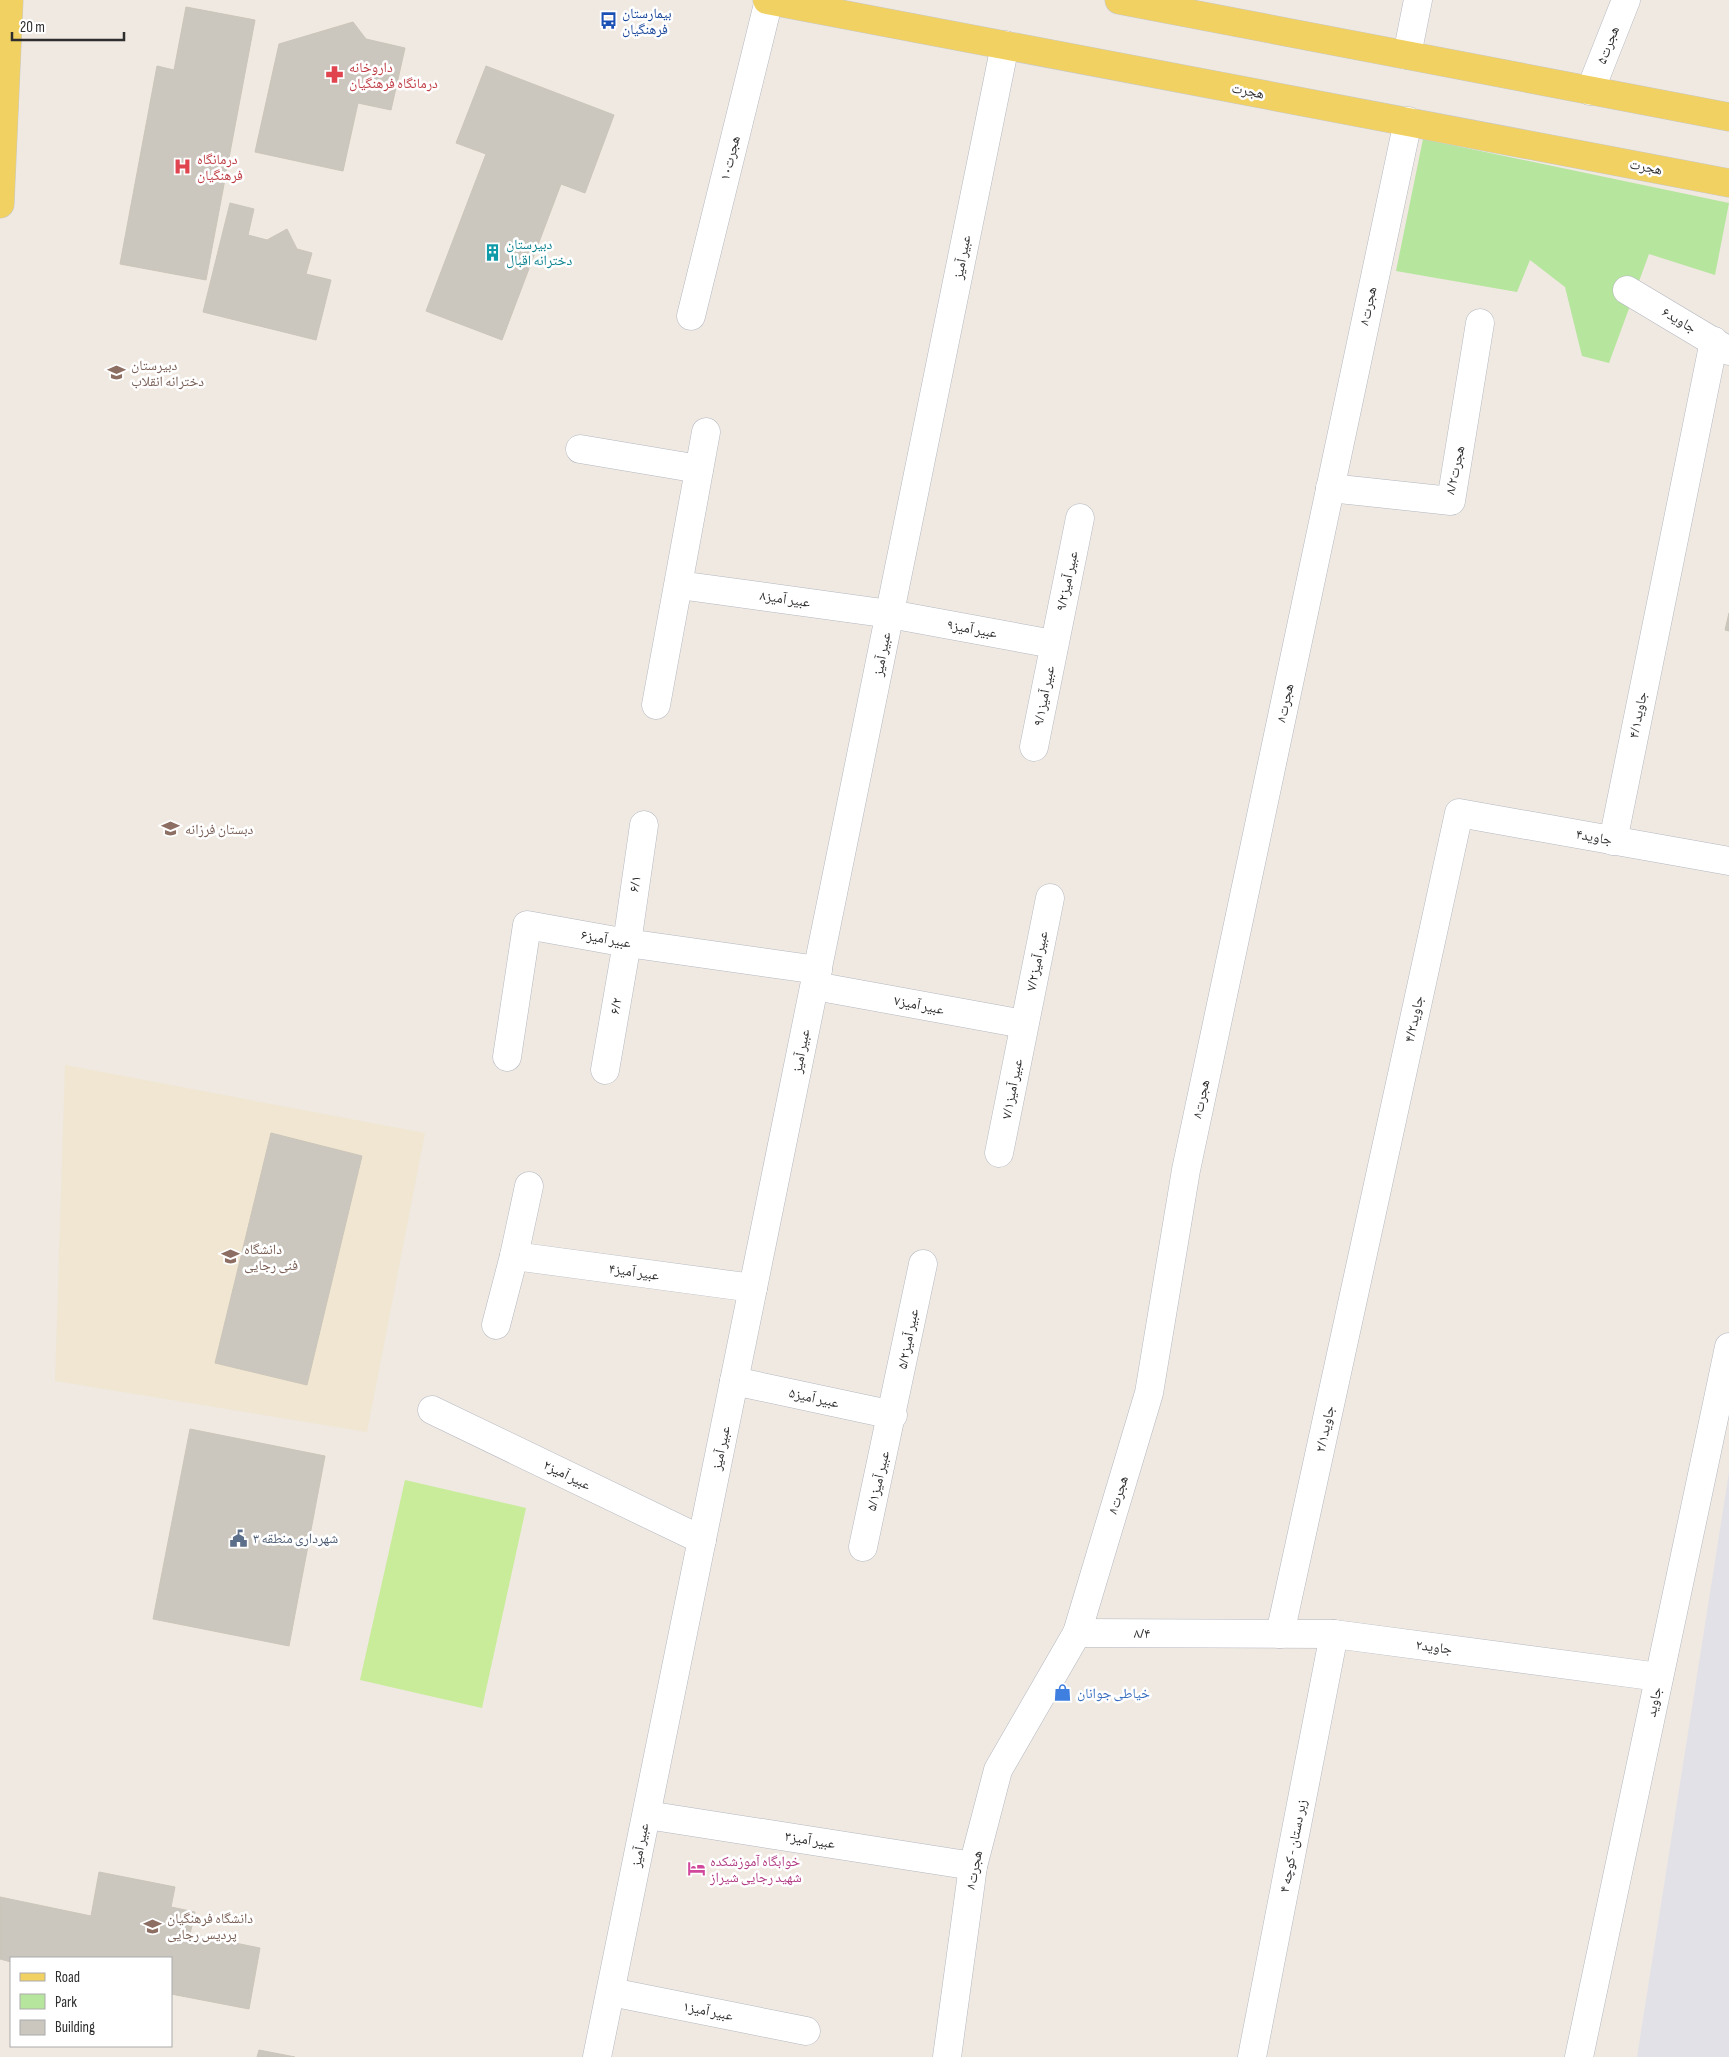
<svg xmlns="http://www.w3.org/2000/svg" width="1729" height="2057" font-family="'Sofia Sans Condensed','Noto Naskh Arabic',sans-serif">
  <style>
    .industrial { fill: #e3e1e8 }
    .education { fill: #f0e6d1 }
    .green { fill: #b6e59e }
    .pitch { fill: #c9ec9a }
    .building { fill: #cbc7bf; stroke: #cbc5ba }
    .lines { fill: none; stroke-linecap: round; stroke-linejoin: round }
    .minor-casing { stroke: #b4b7c1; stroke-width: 29 }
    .major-casing { stroke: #c9c9c9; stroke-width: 29 }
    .minor { stroke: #fff; stroke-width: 28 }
    .major { stroke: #f2d163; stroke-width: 28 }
    .labels { text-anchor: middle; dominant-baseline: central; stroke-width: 5; stroke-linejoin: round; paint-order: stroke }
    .transit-label { font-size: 14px; fill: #164399; stroke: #fff; text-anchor: start }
    .street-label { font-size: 14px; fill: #2e2e2e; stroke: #fff }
    .health-label { font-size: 14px; fill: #be3a42; stroke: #fff; text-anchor: start }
    .culture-label { font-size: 14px; fill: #0d838f; stroke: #fff; text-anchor: start }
    .education-label { font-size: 14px; fill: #785e54; stroke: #fff; text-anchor: start }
    .service-label { font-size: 14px; fill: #4e5e75; stroke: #fff; text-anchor: start }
    .shop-label { font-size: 14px; fill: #366cbe; stroke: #fff; text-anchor: start }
    .hotel-label { font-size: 14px; fill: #b23c85; stroke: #fff; text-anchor: start }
  </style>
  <rect width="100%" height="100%" fill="#efe9e1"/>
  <!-- industrial -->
  <path class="industrial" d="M1729,1472v585h-92z"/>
  <!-- education -->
  <path class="education" d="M65,1065l360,68 -58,299 -312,-51z"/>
  <!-- green -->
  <path class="green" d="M1423,139l306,64 -14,72 -66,-21 -40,109 -27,-7 -17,-69 -35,-27 -13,32 -121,-21z"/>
  <!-- pitch -->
  <path class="pitch" d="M405,1480l121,28 -44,200 -122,-28z"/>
  <!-- building -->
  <g class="building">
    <path d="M186,7l69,13 -49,260 -86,-16 37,-198 17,4z"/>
    <path d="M353,22l13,17 39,9 -14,62 -33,-7 -15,68 -88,-19 24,-108z"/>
    <path d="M486,66l128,49 -29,78 -24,-9 -59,156 -76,-29 60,-157 -30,-11z"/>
    <path d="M230,203l24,6 -6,26 19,5 20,-11 10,20 15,4 -6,21 25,6 -15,60 -113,-28z"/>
    <path d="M1729,613v18l-4,-1z"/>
    <path d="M271,1133l91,23 -55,229 -92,-22z"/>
    <path d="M190,1429l135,27 -36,190 -136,-27z"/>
    <path d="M99,1872l76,15 -4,20 24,5 -5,22 70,14 -11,61 -78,-15v-36h-160v4l-11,-3v-62l91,19z"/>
    <path d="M259,2050l36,7h-38z"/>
  </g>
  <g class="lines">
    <defs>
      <g id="minor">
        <path d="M1407,55l11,-55"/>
        <path d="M1590,91l36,-91"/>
        <path d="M1627,290l102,61"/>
        <path d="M691,316l78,-316"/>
        <path d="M580,449l119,20"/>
        <path d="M1330,488l121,13 29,-178"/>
        <path d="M679,585l211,29 163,30"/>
        <path d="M656,705l50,-273"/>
        <path d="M1034,747l46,-229"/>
        <path d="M1613,841l101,-500"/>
        <path d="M815,986l209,38"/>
        <path d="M507,1057l20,-132 100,18 191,27"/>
        <path d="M605,1070l22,-127 17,-118"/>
        <path d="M999,1153l51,-255"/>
        <path d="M514,1256l239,32"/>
        <path d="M496,1325l18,-69 15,-70"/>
        <path d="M734,1381l159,34"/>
        <path d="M432,1410l270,130"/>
        <path d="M863,1547l60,-283"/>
        <path d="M1077,1633l257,1 325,43"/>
        <path d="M1280,1634l179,-821 270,48"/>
        <path d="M647,1815l326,51"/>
        <path d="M611,1992l195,39"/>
        <path d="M597,2057l408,-2012"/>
        <path d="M947,2057l26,-191 25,-96 79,-137 72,-240 37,-223 222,-1049"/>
        <path d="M1252,2057l82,-423"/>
        <path d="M1579,2057l150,-710"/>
      </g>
      <g id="major">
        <path d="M767,0l962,183"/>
        <path d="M1119,0l610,117"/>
        <path d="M0,204l9,-204"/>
      </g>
    </defs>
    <!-- minor casing -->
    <use href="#minor" class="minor-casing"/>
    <!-- major casing -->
    <use href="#major" class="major-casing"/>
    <!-- minor -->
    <use href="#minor" class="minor"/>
    <!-- major -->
    <use href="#major" class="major"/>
  </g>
  <!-- icons -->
  <defs>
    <symbol id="bus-bare" viewBox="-9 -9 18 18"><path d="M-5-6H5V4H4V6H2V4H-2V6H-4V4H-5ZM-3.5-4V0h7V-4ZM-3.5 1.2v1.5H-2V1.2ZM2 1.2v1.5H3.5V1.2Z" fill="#1a4fb4" stroke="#fff" stroke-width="2.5" paint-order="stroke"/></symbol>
    <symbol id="pharmacy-bare" viewBox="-9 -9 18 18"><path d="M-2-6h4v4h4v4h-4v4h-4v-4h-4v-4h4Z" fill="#e0444e" stroke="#fff" stroke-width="2.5" paint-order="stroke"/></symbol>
    <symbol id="hospital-bare" viewBox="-9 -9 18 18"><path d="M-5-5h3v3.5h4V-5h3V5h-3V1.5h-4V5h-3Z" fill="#e0444e" stroke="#fff" stroke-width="2.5" paint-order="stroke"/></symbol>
    <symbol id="building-bare" viewBox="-9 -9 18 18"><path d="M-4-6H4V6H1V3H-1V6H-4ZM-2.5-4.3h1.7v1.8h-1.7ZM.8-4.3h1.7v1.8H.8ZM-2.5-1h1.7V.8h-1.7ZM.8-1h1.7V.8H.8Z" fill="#0f9aa8" stroke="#fff" stroke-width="2.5" paint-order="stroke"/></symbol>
    <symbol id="school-bare" viewBox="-9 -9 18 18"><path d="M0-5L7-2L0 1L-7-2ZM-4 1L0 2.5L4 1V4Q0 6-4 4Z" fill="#8d6e63" stroke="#fff" stroke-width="2.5" paint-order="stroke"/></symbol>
    <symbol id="university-bare" viewBox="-9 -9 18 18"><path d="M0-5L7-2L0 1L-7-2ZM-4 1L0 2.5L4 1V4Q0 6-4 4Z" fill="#8d6e63" stroke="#fff" stroke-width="2.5" paint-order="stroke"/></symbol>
    <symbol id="civic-bare" viewBox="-9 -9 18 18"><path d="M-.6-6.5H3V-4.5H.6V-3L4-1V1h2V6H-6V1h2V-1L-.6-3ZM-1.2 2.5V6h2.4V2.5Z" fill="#5c6f8a" stroke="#fff" stroke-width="2.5" paint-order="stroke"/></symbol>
    <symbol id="shop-bare" viewBox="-9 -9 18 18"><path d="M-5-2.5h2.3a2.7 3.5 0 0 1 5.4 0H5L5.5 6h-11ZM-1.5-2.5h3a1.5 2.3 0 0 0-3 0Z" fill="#3f7fe0" stroke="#fff" stroke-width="2.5" paint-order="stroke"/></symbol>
    <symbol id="hotel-bare" viewBox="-9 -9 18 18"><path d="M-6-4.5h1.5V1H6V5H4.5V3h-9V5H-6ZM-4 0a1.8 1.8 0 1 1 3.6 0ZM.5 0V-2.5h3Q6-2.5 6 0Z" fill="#d1479c" stroke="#fff" stroke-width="2.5" paint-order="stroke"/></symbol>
  </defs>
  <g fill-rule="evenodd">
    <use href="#bus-bare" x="596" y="8" width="25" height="25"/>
    <use href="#pharmacy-bare" x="322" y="62" width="25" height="25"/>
    <use href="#hospital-bare" x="170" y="154" width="25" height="25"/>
    <use href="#building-bare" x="480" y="240" width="25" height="25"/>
    <use href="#school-bare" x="104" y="360" width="25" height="25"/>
    <use href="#school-bare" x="158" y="816" width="25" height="25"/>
    <use href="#university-bare" x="218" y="1244" width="25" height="25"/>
    <use href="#civic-bare" x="226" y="1526" width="25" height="25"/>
    <use href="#shop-bare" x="1050" y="1680" width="25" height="25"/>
    <use href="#hotel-bare" x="684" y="1856" width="25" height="25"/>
    <use href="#university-bare" x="140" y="1914" width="25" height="25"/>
  </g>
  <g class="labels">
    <!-- transit labels -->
    <g class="transit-label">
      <text x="622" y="13">بیمارستان<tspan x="622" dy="16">فرهنگیان</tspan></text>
    </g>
    <!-- street labels -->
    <g class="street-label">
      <text transform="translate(1608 45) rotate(-69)">هجرت۵</text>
      <text transform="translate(1248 91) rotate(11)">هجرت</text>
      <text transform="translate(730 158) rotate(-76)">هجرت۱۰</text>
      <text transform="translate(1646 167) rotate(11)">هجرت</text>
      <text transform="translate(962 257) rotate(-79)">عبیر آمیز</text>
      <text transform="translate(1368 306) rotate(-78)">هجرت۸</text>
      <text transform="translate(1679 320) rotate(30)">۶جاوید</text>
      <text transform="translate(1455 470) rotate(-78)">هجرت۸/۲</text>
      <text transform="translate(1067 581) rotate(-78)">۹/۲عبیر آمیز</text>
      <text transform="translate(785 599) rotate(8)">۸عبیر آمیز</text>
      <text transform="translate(972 629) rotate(10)">عبیر آمیز۹</text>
      <text transform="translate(882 654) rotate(-79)">عبیر آمیز</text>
      <text transform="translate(1044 696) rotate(-79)">۹/۱عبیر آمیز</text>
      <text transform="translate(1285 703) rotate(-78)">هجرت۸</text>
      <text transform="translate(1638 715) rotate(-79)">۴/۱جاوید</text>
      <text transform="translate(1594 837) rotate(10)">۴جاوید</text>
      <text transform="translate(635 884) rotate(-82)">۶/۱</text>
      <text transform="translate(606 939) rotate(10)">۶عبیر آمیز</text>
      <text transform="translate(1037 961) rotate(-78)">۷/۲عبیر آمیز</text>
      <text transform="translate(919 1005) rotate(11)">۷عبیر آمیز</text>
      <text transform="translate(616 1006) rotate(-80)">۶/۲</text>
      <text transform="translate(1414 1019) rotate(-78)">۴/۲جاوید</text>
      <text transform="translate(801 1051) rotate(-79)">عبیر آمیز</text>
      <text transform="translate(1012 1089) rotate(-79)">۷/۱عبیر آمیز</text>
      <text transform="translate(1201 1099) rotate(-78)">هجرت۸</text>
      <text transform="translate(634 1272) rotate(8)">۴عبیر آمیز</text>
      <text transform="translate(908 1339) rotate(-79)">۵/۲عبیر آمیز</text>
      <text transform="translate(814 1398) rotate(12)">۵عبیر آمیز</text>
      <text transform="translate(1325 1429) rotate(-78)">۲/۱جاوید</text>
      <text transform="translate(721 1448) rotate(-78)">عبیر آمیز</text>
      <text transform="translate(567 1475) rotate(26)">۲عبیر آمیز</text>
      <text transform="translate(878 1481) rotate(-77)">۵/۱عبیر آمیز</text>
      <text transform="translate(1118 1495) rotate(-73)">هجرت۸</text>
      <text x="1142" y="1633">۸/۴</text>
      <text transform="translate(1434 1647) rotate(7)">۲جاوید</text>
      <text transform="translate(1654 1702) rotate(-78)">جاوید</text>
      <text transform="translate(810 1840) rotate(9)">۳عبیر آمیز</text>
      <text transform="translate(640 1845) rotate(-79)">عبیر آمیز</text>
      <text transform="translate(1293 1846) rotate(-79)">زبر دستان - کوچه ۴</text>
      <text transform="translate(974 1870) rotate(-79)">هجرت۸</text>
      <text transform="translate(708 2011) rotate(11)">۱عبیر آمیز</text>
    </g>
    <!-- health labels -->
    <g class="health-label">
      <text x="349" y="67">داروخانه<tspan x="349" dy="16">درمانگاه فرهنگیان</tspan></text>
      <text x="197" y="159">درمانگاه<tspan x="197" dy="16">فرهنگیان</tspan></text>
    </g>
    <!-- culture labels -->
    <g class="culture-label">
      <text x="506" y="244">دبیرستان<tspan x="506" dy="16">دخترانه اقبال</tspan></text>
    </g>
    <!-- education labels -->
    <g class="education-label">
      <text x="131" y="365">دبیرستان<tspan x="131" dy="16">دخترانه انقلاب</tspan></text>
      <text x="185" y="829">دبستان فرزانه</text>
      <text x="244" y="1249">دانشگاه<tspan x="244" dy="16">فنی رجایی</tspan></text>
      <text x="167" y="1918">دانشگاه فرهنگیان<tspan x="167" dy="16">پردیس رجایی</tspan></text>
    </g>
    <!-- service labels -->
    <g class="service-label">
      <text x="253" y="1538">شهرداری منطقه ۳</text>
    </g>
    <!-- shop labels -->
    <g class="shop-label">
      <text x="1077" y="1693">خیاطی جوانان</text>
    </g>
    <!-- hotel labels -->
    <g class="hotel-label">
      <text x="710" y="1861">خوابگاه آموزشکده<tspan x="710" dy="16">شهید رجایی شیراز</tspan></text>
    </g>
  </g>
  <!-- legend -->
  <rect x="10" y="1957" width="162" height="90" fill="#ffffff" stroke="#ababab"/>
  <rect x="20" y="1973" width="25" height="8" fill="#f2d163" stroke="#ababab"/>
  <text x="55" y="1982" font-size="15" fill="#2e2e2e">Road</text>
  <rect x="20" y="1994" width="25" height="15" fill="#b6e59e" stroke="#ababab"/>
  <text x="55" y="2007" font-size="15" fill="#2e2e2e">Park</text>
  <rect x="20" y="2020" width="25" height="15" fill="#cbc7bf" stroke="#ababab"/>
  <text x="55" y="2032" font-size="15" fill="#2e2e2e">Building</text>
  <!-- scale -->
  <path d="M12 32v8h112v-8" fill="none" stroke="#2e2e2e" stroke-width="2.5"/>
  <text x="20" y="32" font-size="15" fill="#2e2e2e" stroke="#ffffff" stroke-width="4" paint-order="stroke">20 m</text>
</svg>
